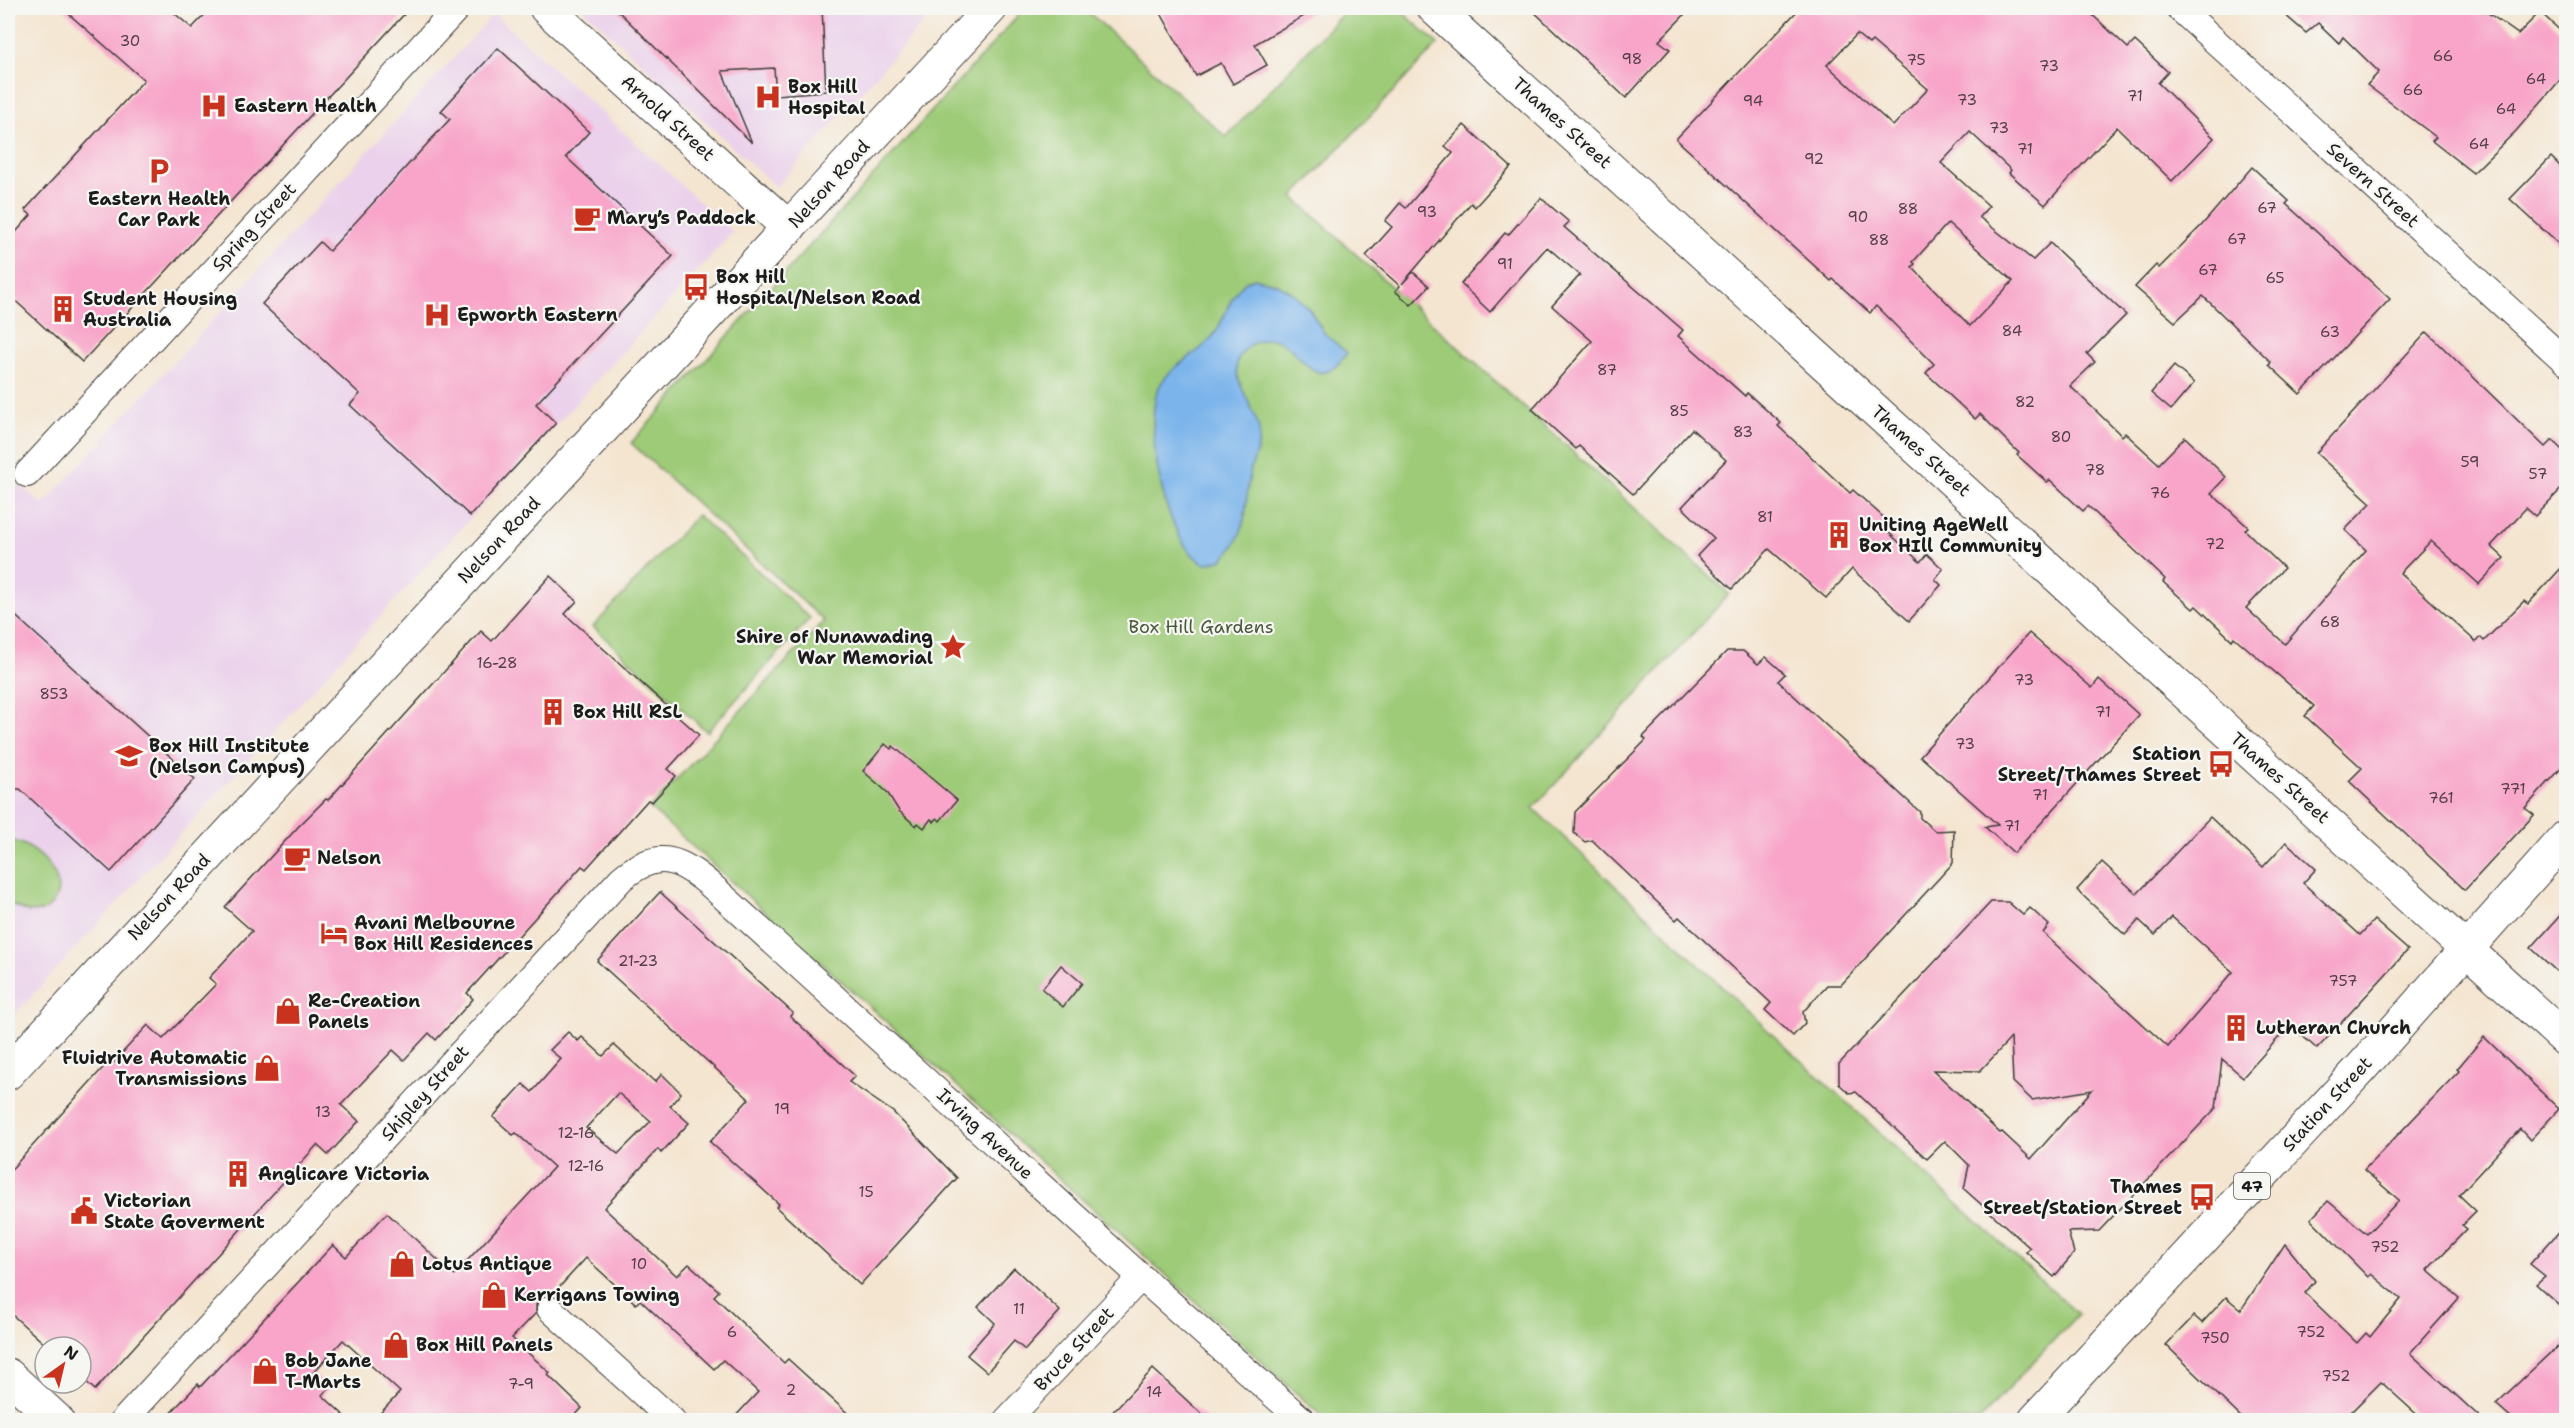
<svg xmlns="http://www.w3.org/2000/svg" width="2574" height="1428" font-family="'Shantell Sans',sans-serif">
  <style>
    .built { fill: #ebd1eb }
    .green { fill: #9ecb78; stroke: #5d744a; stroke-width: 1.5 }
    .water { fill: #7ab4eb; stroke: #4b6884; stroke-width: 1.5 }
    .building { fill: #f8a5c9; fill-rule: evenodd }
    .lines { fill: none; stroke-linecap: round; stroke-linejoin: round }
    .street-casing { stroke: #3c3a37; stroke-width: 28 }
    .secondary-casing { stroke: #3c3a37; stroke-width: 35 }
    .primary-casing { stroke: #3c3a37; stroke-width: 35 }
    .street { stroke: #fff; stroke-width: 26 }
    .secondary { stroke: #fff; stroke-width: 33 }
    .primary { stroke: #fff; stroke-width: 33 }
    .tram { stroke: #1c1c1c; stroke-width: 1.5 }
    .labels { text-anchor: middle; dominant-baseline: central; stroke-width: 4.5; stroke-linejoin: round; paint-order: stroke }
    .number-label { font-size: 15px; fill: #533e47 }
    .shield { fill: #f6f6f2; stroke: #5d5d5c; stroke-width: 1.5 }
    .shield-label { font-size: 16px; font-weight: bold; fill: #1c1c1c }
    .poi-label { font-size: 18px; font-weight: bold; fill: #1c1c1c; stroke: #f6f6f2; text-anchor: start }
    .street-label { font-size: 18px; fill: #1c1c1c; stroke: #f6f6f2 }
    .park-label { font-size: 18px; fill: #4a593c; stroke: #f6f6f2 }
  </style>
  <rect width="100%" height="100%" fill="#f6f6f2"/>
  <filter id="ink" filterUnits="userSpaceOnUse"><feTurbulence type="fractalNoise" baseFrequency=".0167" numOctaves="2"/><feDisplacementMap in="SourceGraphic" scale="12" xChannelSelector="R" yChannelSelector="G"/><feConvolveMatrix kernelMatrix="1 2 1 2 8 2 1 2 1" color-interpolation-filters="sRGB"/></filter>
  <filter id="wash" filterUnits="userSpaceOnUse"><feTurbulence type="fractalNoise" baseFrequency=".008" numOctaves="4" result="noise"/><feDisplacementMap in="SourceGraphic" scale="24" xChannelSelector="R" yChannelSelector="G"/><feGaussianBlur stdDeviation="1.35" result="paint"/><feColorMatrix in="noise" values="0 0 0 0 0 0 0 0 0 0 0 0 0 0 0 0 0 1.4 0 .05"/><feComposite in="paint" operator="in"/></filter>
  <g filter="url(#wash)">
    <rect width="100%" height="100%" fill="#f4e5d0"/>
    <!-- built -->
    <g class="built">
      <path d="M582,8h355l-161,179z"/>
      <path d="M494,14l239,218 -725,790v-549l35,32z"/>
    </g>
    <!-- green -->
    <g class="green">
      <path d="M1016,8h68l142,129 122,-129h50l40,36 -145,153 436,397 -196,214 242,229 303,277 -99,106h-653l-676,-612 174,-187 -193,-178 386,-426z"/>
      <path d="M697,515l113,103 -103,114 -114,-105z"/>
      <path d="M8,840c30,3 72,47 36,71l-16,1 -20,-9z"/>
    </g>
    <!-- water -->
    <path class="water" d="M1254,278l24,6 17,11 15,15 14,23 23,20c-38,54 -46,-23 -85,-13 -9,2 -17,8 -22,16 -13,19 16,51 19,73 2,15 -4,26 -8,40 -8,34 1,61 -28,90l-17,5c-41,-14 -64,-141 -47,-177 12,-24 42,-32 56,-54 12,-17 16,-47 39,-55z"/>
    <g id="blocks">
      <!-- building -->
      <g class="building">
        <path d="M62,8h106l24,20 19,-20h199l-328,354 -74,-68v-53l23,-26 -6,-5 119,-130z"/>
        <path d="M615,8h207l4,83 -50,4 -2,-27 -52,3 30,72z"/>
        <path d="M1158,8h160l-63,36 12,21 -34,19 -12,-21 -25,13z"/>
        <path d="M1530,8h161l-32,33 11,8 -44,49z"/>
        <path d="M1800,8h285l43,40 7,-7 33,31 -10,11 56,55 -42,43 -55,-54 -72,78 -36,-32 2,-3 -41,-38 -29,31 48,43 -10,11 54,43 17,-17 76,72 -39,39 8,8 -25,24 52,50 3,-3 34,31 26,-27 41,40 -15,16 37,34 -3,3 39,38 -38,40 39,36 81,-94 -21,-20 26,-27 -55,-50 111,-121 118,115 7,-7 14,14v30l-31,32 -9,-8 -35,38 13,12 -25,26 -48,-43 -31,32 76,69 4,-5 4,4 40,-40 4,3 38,-41v200l-41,45 9,7 -69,75 -116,-109 13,-13 -57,-52 9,-10 -80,-69 -2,3 -36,-34 -3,3 -30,-27 2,-3 -77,-73 -5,5 -33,-31 -3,2 -30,-27 2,-2 -39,-39 -5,5 -49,-46 8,-9 -58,-58 -6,7 -37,-34 -2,2 -155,-142zM1857,34l12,10 3,-3 56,48 -35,37 -66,-61zM1948,223l65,58 -43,45 -58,-59 3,-3 -2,-2z"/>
        <path d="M2277,8h204l37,26 22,-22 26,24v37l-50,58 -43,42 -41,-32 4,-4 -69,-52 12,-13 -36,-35 -4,6 -21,-20 -12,10z"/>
        <path d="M498,48l91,84 -23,25 107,99 -137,148 20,19 -86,93 -120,-111 10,-11 -98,-90 58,-62 9,9 121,-132 -9,-8z"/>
        <path d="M1464,125l47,42 -36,40 -4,-4 -69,81 11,-12 16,14 -18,19 -16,-14 5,-5 -34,-30 26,-29 -7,-6 15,-18 6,5 47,-55 -8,-7z"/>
        <path d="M2551,157l15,15v79l-56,-52z"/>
        <path d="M2252,167l37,34 -3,3 104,95 -90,95 -31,-29 2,-3 -68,-66 -28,26 -40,-35 21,-22 3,3 43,-43z"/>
        <path d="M1541,198l28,24 -5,5 119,103 -5,6 67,60 2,-3 34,30 -3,3 72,67 3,-3 38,34 -5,6 34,32 7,-8 16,15 -8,10 6,6 -32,36 -57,-52 -26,29 -57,-49 -37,40 -35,-33 17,-18 -32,-31 44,-47 -34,-31 -59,65 -54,-48 -3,3 -44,-40 60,-68 -40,-35 28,-31 -33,-28 -57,65 -29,-28 44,-51 3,2z"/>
        <path d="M2174,366l20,17 -23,27 -20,-17z"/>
        <path d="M550,576l27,25 -12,13 134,121 -31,34 8,7 -24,26 -4,-2 -62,69 -4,-3 -115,127 6,6 -37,41 -7,-7 -25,27 -11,-10 -52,55 18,16 -31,34 -11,-10 -222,245 -14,-13v-30h-33l-40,-36v-138l102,-113 3,3 35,-38 15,14 53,-55 -7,-6 43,-47 -27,-24 73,-80 28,-28 2,1 153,-169 11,10z"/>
        <path d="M8,609l187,170 -84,93 -91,-83h-12z"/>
        <path d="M2029,633l63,55 7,-9 40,36 -125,138 -29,-26 13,-2 -78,-69z"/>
        <path d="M1727,651h16l15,13 8,-7 19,17 -7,7 142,131v6l15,13 19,-1 -1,33 -112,122h-14l-24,27 2,11 -12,13 -28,-26 6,-7 -92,-86 -3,3 -84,-80 -7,2 -11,-9 1,-21 71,-72 -3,-3z"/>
        <path d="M885,744l6,5 2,-3 64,54 -17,21 -3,-3 -3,4 -3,-3 -7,9 -6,-5 -2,3 -17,-15 -12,-19 -24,-21z"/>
        <path d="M2210,817l53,50 23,-25 30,27 -13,14 57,52 14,-15 34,30 -91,99 -27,-24 -47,52 -21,-18 -6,49 -117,123 -31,1 6,21 -20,24 -28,-25 4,-4 -66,-59 5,-24 -24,-24 -18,18 -71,-67 -7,1 -10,-9v-20l152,-162h17l15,13 7,-7 19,17 -6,8 125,114 65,-75 -61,-55 -17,18 -16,-15 -14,15 -48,-45 25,-28 35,32zM2011,1038l2,44 19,18 60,-10 -61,69 -29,-27 -2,1 -67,-63 47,1z"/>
        <path d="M660,892l133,121 -3,3 65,60 -6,6 44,30 64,66 -97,107 -84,-78 3,-3 -69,-62 39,-43 -152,-138z"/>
        <path d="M2566,909v71l-35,-32z"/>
        <path d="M1061,965l21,18 -19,24 -21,-18z"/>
        <path d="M568,1032l10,9 4,-4 21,19 11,-11 41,37 7,-8 19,19 -11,13 19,17 -28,30 -3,-4 -54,59 73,68 12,-12 30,27 -5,5 70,67 4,-4 67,61h-123l26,-28 -35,-32 -9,9 -74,-69 -4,4 -50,-46 -33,36 -14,5 -3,6v8l-24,25 38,35 -2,2 34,33 -11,12h-197l26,-28 -57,-52 -30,33 16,15 -7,7 27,25h-185l34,-36 2,3 133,-142 13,12 41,-44 67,62 100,-108 -38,-34 -3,2 -20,-18 30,-33 9,8 29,-33 -11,-9zM618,1093l33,28 -33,33 -32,-26z"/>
        <path d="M2484,1037l75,72 -29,31 -10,-11 -61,66 17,16 -14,14 5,4 -40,41 32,28 -49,55 73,67h-60l-42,-38 -38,38h-99l-78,-75 28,-29 8,7 24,-26 15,13 44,-66 30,37 -10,12 52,50 9,-10 4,4 31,-38 -30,-25 -3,3 -57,-58 17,-18 39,33 32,-34 -35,-30 95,-99 -2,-2z"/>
        <path d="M2566,1224v87l-30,-27 9,-8 -15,-12z"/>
        <path d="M1014,1268l46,43 -35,39 -11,-9 -27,31 -20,-17 28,-32 -17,-16z"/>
        <path d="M2566,1338v82h-52l-18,-16z"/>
        <path d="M1153,1369l55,51h-103z"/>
      </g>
    </g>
  </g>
  <g filter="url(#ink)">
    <use href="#blocks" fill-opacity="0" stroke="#3c3a37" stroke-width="1.5"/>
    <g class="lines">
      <defs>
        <g id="street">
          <path d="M2179,8l387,354"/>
          <path d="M27,474l430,-466"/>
          <path d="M550,1309l122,111"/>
          <path d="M124,1420l497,-541c38,-32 60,-20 94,10l426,388 161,143"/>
          <path d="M1007,1420l134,-143"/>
        </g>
        <g id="secondary">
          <path d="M546,8l243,220"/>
          <path d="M1434,8l1132,1032"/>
          <path d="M8,1073l983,-1065"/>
        </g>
        <g id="primary">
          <path d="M8,1375l49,45"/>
          <path d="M2035,1420l327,-353 204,-230"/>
        </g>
      </defs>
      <!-- street casing -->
      <use href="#street" class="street-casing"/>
      <!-- secondary casing -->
      <use href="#secondary" class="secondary-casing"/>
      <!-- primary casing -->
      <use href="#primary" class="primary-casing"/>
      <!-- street -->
      <use href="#street" class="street"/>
      <!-- secondary -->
      <use href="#secondary" class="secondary"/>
      <!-- primary -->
      <use href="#primary" class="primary"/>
      <!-- tram -->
      <path class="tram" d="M8,1415l5,5"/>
    </g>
  </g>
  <!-- icons -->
  <defs>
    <symbol id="hospital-bare" viewBox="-9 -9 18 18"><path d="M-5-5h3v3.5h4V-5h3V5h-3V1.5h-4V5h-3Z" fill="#c8321e" stroke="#f6f6f2" stroke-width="2.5" paint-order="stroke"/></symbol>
    <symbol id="parking-bare" viewBox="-9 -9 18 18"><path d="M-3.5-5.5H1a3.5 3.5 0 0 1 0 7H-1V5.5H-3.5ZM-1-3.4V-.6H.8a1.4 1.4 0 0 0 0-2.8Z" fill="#c8321e" stroke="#f6f6f2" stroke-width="2.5" paint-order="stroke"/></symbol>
    <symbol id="cafe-bare" viewBox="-9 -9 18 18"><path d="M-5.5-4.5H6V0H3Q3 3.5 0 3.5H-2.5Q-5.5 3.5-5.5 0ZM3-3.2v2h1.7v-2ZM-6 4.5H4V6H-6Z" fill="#c8321e" stroke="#f6f6f2" stroke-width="2.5" paint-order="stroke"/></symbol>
    <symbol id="bus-bare" viewBox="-9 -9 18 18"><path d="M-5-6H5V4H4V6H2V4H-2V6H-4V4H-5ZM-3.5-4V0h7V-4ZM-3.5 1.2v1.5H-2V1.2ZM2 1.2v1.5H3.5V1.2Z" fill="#c8321e" stroke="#f6f6f2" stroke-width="2.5" paint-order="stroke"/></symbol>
    <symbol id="building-bare" viewBox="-9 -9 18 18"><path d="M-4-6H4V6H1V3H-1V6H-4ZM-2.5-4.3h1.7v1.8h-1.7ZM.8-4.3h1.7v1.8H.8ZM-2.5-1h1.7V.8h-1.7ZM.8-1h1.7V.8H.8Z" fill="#c8321e" stroke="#f6f6f2" stroke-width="2.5" paint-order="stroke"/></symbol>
    <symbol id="sight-bare" viewBox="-9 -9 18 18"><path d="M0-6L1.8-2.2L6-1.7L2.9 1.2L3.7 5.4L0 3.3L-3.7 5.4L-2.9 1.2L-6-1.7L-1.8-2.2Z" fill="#c8321e" stroke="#f6f6f2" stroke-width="2.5" paint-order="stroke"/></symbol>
    <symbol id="university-bare" viewBox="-9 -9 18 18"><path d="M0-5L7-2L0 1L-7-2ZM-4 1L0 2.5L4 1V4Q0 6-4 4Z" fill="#c8321e" stroke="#f6f6f2" stroke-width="2.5" paint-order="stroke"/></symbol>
    <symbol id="hotel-bare" viewBox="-9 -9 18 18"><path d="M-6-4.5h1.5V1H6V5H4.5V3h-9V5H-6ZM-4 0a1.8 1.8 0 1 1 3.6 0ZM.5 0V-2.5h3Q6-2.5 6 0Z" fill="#c8321e" stroke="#f6f6f2" stroke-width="2.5" paint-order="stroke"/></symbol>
    <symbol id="shop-bare" viewBox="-9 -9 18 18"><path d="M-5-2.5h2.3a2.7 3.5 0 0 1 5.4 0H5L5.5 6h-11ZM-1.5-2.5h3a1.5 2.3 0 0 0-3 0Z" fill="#c8321e" stroke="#f6f6f2" stroke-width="2.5" paint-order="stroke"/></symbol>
    <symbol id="civic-bare" viewBox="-9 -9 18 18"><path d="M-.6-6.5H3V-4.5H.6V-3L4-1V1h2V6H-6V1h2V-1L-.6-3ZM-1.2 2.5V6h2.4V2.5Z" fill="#c8321e" stroke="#f6f6f2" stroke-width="2.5" paint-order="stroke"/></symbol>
  </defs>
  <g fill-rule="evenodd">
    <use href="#hospital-bare" x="749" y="78" width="38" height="38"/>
    <use href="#hospital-bare" x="195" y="87" width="38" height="38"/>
    <use href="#parking-bare" x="140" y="152" width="38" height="38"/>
    <use href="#cafe-bare" x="568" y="199" width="38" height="38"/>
    <use href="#bus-bare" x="677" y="268" width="38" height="38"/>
    <use href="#building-bare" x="44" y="290" width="38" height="38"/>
    <use href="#hospital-bare" x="418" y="296" width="38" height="38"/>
    <use href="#building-bare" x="1820" y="516" width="38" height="38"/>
    <use href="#sight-bare" x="934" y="628" width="38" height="38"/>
    <use href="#building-bare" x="534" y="693" width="38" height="38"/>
    <use href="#university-bare" x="110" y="737" width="38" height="38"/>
    <use href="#bus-bare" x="2202" y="745" width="38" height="38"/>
    <use href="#cafe-bare" x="278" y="839" width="38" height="38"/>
    <use href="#hotel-bare" x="315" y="914" width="38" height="38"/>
    <use href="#shop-bare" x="269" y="992" width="38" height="38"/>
    <use href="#building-bare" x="2217" y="1009" width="38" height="38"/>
    <use href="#shop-bare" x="248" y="1049" width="38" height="38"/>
    <use href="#building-bare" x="219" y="1155" width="38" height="38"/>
    <use href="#bus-bare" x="2183" y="1178" width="38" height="38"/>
    <use href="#civic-bare" x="65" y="1192" width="38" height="38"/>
    <use href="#shop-bare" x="383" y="1245" width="38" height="38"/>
    <use href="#shop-bare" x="475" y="1276" width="38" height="38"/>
    <use href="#shop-bare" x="377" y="1326" width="38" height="38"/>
    <use href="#shop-bare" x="246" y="1352" width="38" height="38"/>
  </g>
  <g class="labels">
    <!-- number labels -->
    <g class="number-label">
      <text x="130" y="41">30</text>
      <text x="2443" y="56">66</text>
      <text x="1632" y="59">98</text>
      <text x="1916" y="60">75</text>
      <text x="2049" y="66">73</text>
      <text x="2536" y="79">64</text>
      <text x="2413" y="90">66</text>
      <text x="2135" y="96">71</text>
      <text x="1967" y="100">73</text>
      <text x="1753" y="101">94</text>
      <text x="2506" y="109">64</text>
      <text x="1999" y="128">73</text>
      <text x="2479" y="144">64</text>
      <text x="2025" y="149">71</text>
      <text x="1814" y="159">92</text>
      <text x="2267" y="208">67</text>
      <text x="1908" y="209">88</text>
      <text x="1427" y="212">93</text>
      <text x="1858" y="217">90</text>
      <text x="2237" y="239">67</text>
      <text x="1879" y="240">88</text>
      <text x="1505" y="264">91</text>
      <text x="2208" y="270">67</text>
      <text x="2275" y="278">65</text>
      <text x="2012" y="331">84</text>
      <text x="2330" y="332">63</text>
      <text x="1607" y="370">87</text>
      <text x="2025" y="402">82</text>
      <text x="1679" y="411">85</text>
      <text x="1743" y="432">83</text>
      <text x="2061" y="437">80</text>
      <text x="2470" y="462">59</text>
      <text x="2095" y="470">78</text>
      <text x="2538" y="474">57</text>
      <text x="2160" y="493">76</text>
      <text x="1765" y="517">81</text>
      <text x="2215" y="544">72</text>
      <text x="2330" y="622">68</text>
      <text x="497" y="663">16-28</text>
      <text x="2024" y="680">73</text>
      <text x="54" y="694">853</text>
      <text x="2103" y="712">71</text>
      <text x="1965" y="744">73</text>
      <text x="2513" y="789">771</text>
      <text x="2040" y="795">71</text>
      <text x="2441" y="798">761</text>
      <text x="2012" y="826">71</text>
      <text x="638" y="961">21-23</text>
      <text x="2343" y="981">757</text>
      <text x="782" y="1109">19</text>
      <text x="323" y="1112">13</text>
      <text x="576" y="1133">12-16</text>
      <text x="586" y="1166">12-16</text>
      <text x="866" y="1192">15</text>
      <text x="2385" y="1247">752</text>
      <text x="639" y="1264">10</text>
      <text x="1019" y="1309">11</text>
      <text x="732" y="1332">6</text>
      <text x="2311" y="1332">752</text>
      <text x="2215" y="1338">750</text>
      <text x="2336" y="1376">752</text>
      <text x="521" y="1384">7-9</text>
      <text x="791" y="1390">2</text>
      <text x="1154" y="1392">14</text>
    </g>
    <!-- shield labels -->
    <rect class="shield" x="2234" y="1173" width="36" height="26" rx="4.5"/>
    <g class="shield-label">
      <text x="2252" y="1186">47</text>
    </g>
    <!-- poi labels -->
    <g class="poi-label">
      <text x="788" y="87">Box Hill<tspan x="788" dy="21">Hospital</tspan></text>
      <text x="234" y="106">Eastern Health</text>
      <text x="159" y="199" text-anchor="middle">Eastern Health<tspan x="159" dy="21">Car Park</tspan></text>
      <text x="607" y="218">Mary’s Paddock</text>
      <text x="716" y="277">Box Hill<tspan x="716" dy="21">Hospital/Nelson Road</tspan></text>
      <text x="83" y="299">Student Housing<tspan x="83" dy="21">Australia</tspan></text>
      <text x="457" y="315">Epworth Eastern</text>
      <text x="1859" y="525">Uniting AgeWell<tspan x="1859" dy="21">Box HIll Community</tspan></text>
      <text x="933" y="637" text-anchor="end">Shire of Nunawading<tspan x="933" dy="21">War Memorial</tspan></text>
      <text x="573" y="712">Box Hill RSL</text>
      <text x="149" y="746">Box Hill Institute<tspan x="149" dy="21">(Nelson Campus)</tspan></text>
      <text x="2201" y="754" text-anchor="end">Station<tspan x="2201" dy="21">Street/Thames Street</tspan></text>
      <text x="317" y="858">Nelson</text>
      <text x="354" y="923">Avani Melbourne<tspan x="354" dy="21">Box Hill Residences</tspan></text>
      <text x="308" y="1001">Re-Creation<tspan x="308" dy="21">Panels</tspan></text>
      <text x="2256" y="1028">Lutheran Church</text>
      <text x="247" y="1058" text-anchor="end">Fluidrive Automatic<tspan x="247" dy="21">Transmissions</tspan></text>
      <text x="258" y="1174">Anglicare Victoria</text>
      <text x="2182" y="1187" text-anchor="end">Thames<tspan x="2182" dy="21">Street/Station Street</tspan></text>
      <text x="104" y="1201">Victorian<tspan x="104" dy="21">State Goverment</tspan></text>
      <text x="422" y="1264">Lotus Antique</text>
      <text x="514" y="1295">Kerrigans Towing</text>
      <text x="416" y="1345">Box Hill Panels</text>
      <text x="285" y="1361">Bob Jane<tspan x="285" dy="21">T-Marts</tspan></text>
    </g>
    <!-- street labels -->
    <g class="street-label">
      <text transform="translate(668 118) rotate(42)">Arnold Street</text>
      <text transform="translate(1562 123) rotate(42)">Thames Street</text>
      <text transform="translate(829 184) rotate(-48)">Nelson Road</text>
      <text transform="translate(2373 185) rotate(42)">Severn Street</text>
      <text transform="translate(254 227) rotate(-47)">Spring Street</text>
      <text transform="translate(1921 451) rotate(42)">Thames Street</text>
      <text transform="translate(499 540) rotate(-47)">Nelson Road</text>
      <text transform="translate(2280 778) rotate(42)">Thames Street</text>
      <text transform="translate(169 897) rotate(-47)">Nelson Road</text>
      <text transform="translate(425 1093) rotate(-48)">Shipley Street</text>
      <text transform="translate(2327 1104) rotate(-47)">Station Street</text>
      <text transform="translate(985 1134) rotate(43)">Irving Avenue</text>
      <text transform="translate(1074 1349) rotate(-47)">Bruce Street</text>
    </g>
    <!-- park labels -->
    <g class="park-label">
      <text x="1201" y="627">Box Hill Gardens</text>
    </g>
  </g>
  <!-- margin -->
  <rect width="2574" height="1428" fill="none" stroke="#f6f6f2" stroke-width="30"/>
  <!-- north arrow -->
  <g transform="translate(63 1365) rotate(34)"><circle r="28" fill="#f6f6f2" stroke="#9f9f9c" stroke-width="1.5"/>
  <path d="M0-4.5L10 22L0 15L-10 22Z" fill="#c8321e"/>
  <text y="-9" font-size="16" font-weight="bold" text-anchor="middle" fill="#1c1c1c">N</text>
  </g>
</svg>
